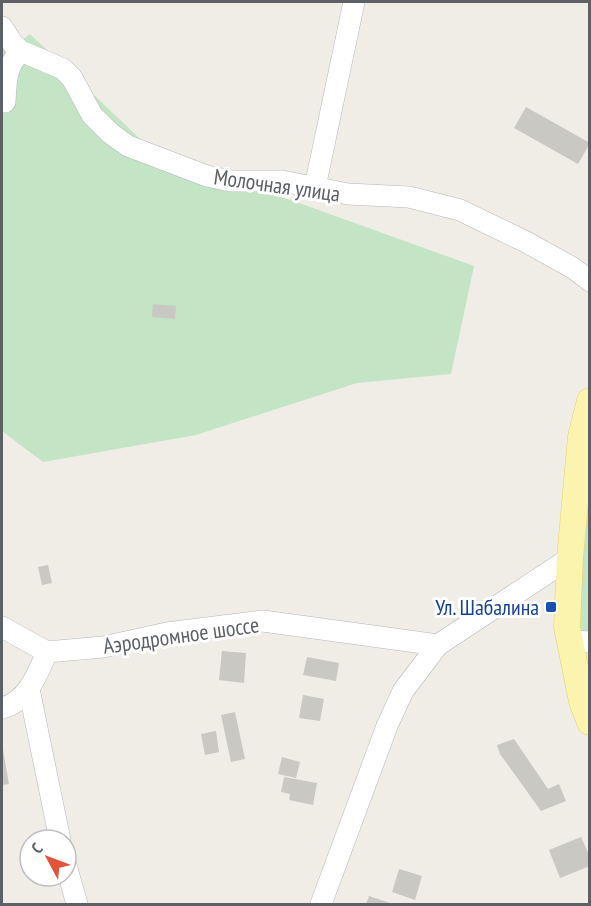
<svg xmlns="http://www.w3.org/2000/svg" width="591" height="906" font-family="'PT Sans Narrow',sans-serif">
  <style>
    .green { fill: #c3e5c6 }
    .building { fill: #cac8c2 }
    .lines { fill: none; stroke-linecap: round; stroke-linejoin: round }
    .minor-casing { stroke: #b6b7bc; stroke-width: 22 }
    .major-casing { stroke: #eacf63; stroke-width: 27 }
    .minor { stroke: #fff; stroke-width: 21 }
    .major { stroke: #fbf4ae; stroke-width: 26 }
    .transit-dot { fill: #1a4fb4; stroke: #fff; stroke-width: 2 }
    .labels { text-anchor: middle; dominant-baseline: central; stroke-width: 6; stroke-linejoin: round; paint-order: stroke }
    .street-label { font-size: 22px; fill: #5d6065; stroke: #fff }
    .transit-label { font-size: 22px; fill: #164399; stroke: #fff; text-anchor: end }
  </style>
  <rect width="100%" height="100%" fill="#efede6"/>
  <!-- green -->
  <g class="green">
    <path d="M2,23l12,23 16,-12 128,122 144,48 172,62 -23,108 -94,9 -161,52 -153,27 -41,-31z"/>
    <path d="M585,507l5,1 -1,128 -10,-2z"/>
  </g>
  <!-- building -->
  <g class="building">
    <path d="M526,107l64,36 -12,21 -64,-36z"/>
    <path d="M153,304l23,2 -1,13 -23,-2z"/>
    <path d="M48,565l4,18 -10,2 -4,-18z"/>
    <path d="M222,651l24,2 -2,30 -25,-3z"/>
    <path d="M307,657l32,6 -3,18 -33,-6z"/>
    <path d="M303,695l21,4 -4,22 -21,-3z"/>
    <path d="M235,712l10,47 -14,3 -10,-47z"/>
    <path d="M216,731l3,21 -14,3 -4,-21z"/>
    <path d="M514,739l34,50 11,-5 7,17 -25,10 -41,-57 -3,-9z"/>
    <path d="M2,744l7,40 -7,1z"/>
    <path d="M282,757l18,5 -4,16 -18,-4z"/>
    <path d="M284,777l33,6 -4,22 -24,-5 1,-6 -9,-2z"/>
    <path d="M581,837l9,20v9l-30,12 -11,-28z"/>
    <path d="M399,869l23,7 -7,24 -23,-8z"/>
    <path d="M369,896l24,8h-27z"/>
  </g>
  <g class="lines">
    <defs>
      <g id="minor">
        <path d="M2,27l11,17 8,7 42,18 9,9 20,37 18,18 18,13 79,30 24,5h51l66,13 61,3 51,13 66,32 47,26 17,13"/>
        <path d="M5,102c1,-21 1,-36 16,-51"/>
        <path d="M315,187l39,-185"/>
        <path d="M2,627l45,25 56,-5 64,-14 96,-12 175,24"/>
        <path d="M571,641l19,1"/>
        <path d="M29,689l31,151"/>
        <path d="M2,708c26,-7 35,-33 45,-56"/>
        <path d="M66,865l11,39"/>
        <path d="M321,904l66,-178 16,-35 35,-46 132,-87"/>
      </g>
      <path id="major" d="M590,401l-9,36 -11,121 -3,69 15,74 8,21"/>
    </defs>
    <!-- minor casing -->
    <use href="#minor" class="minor-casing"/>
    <!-- major casing -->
    <use href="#major" class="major-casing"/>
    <!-- minor -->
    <use href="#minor" class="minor"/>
    <!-- major -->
    <use href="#major" class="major"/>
  </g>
  <!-- markers -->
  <rect class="transit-dot" x="545" y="601" width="12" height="12" rx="3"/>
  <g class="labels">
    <!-- street labels -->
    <g class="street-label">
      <text transform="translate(277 185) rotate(8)">Молочная улица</text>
      <text transform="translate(181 635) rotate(-8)">Аэродромное шоссе</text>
    </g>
    <!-- transit labels -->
    <g class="transit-label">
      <text x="539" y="607">Ул. Шабалина</text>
    </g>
  </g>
  <!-- border -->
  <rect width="591" height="906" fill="none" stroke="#5d6065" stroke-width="6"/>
  <!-- north arrow -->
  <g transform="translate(48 858) rotate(311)"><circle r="28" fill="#ffffff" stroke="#bebfc1" stroke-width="1.5"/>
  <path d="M0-4.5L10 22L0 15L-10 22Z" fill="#e1533a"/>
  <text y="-9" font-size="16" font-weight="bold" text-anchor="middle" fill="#5d6065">С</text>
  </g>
</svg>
